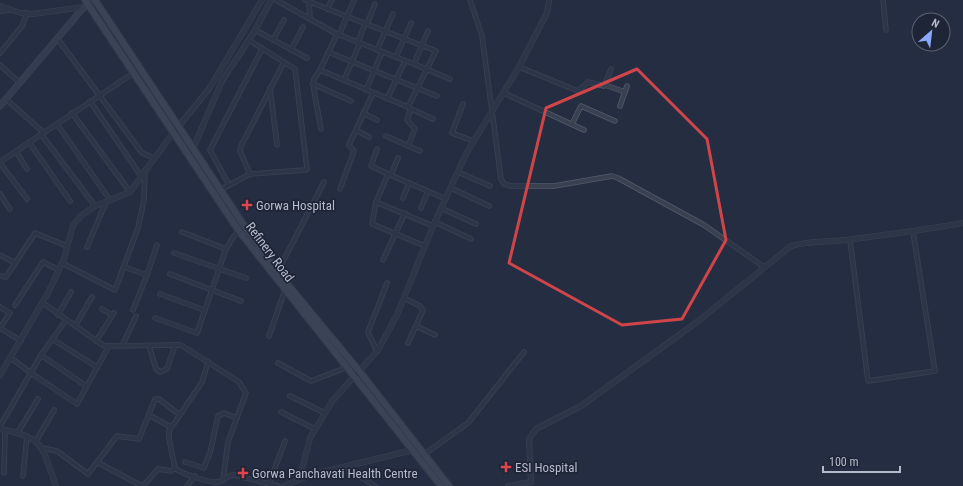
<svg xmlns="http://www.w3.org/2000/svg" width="963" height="486" font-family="'Roboto Condensed',sans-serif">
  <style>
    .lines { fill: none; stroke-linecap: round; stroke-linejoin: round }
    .minor-casing { stroke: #545b6b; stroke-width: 5.5 }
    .tertiary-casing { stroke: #545b6b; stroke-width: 6 }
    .secondary-casing { stroke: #545b6b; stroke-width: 7 }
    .primary-casing { stroke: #43495a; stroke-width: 8 }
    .minor { stroke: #394050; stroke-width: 4 }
    .tertiary { stroke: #394050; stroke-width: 5 }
    .secondary { stroke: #474e64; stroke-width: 5.5 }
    .primary { stroke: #575e70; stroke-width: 6 }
    .marked { fill: none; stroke: #d04549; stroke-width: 3; stroke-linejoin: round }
    .health-dot { fill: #e0444e; stroke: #1e2536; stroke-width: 1.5 }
    .labels { text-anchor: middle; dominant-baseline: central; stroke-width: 3.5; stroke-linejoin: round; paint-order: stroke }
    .poi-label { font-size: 13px; fill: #b6bbcb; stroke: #1e2536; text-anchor: start }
    .street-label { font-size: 13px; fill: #b6bbcb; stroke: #1e2536 }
  </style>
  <rect width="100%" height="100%" fill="#252d41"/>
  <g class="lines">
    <defs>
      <g id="minor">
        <path d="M276,0l61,34"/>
        <path d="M305,0l131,51 -28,56 -88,-37 17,-36 77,30 36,15"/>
        <path d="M470,0l12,36 19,143 3,5 7,2h43l58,-10 6,2 86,47 60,42"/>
        <path d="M883,0l3,30"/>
        <path d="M309,2l1,17"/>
        <path d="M327,9l5,-9"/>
        <path d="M367,24l8,-20"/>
        <path d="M255,30l52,28"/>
        <path d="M339,35l15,-35"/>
        <path d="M57,38l85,115 12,5"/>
        <path d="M273,40l11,-20"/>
        <path d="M358,42l7,-18"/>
        <path d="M291,50l12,-23"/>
        <path d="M377,50l16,-36"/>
        <path d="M328,52l109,44"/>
        <path d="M0,53l22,-27 5,-13"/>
        <path d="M396,57l15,-34"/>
        <path d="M414,64l14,-33"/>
        <path d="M0,65l19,17"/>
        <path d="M519,67l59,24 10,-9 16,4 7,-17"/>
        <path d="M320,70l-6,9 -1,6 8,44"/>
        <path d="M344,80l16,-37"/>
        <path d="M313,84l38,17"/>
        <path d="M605,85l20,7"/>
        <path d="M270,88l7,57"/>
        <path d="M366,90l16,-38"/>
        <path d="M504,93l80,37"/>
        <path d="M6,99l38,34"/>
        <path d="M387,99l18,-38"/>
        <path d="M90,101l51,75"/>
        <path d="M463,104l-11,29 21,8"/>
        <path d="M620,106l7,-20"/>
        <path d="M409,108l24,11"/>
        <path d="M72,113l58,79"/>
        <path d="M363,113l14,7"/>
        <path d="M57,124l53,76"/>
        <path d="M572,124l9,-18 34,15"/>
        <path d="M356,130l13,7"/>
        <path d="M41,134l54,72"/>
        <path d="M386,136l34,15"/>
        <path d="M29,142l41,59"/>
        <path d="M408,146l7,-17 -8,-9 4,-11"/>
        <path d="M377,149l-6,17 17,8 -12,28 57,24"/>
        <path d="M16,151l11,18"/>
        <path d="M0,162l141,-94"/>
        <path d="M0,163l27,36"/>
        <path d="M458,172l32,14"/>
        <path d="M250,174l-10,-23 1,-5 43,-84"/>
        <path d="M388,174l58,25"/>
        <path d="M391,175l7,-17"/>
        <path d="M229,185l-19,-35 52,-101"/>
        <path d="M451,188l38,18"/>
        <path d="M340,189l14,-38 -5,-6 24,-52"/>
        <path d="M220,190l30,-16 55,-4 2,-1 -12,-100 -46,-29"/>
        <path d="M0,194l10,15"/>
        <path d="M403,198l6,-15"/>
        <path d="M376,202l-4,22 53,22"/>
        <path d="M421,208l7,-17"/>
        <path d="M441,208l35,16"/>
        <path d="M435,222l36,17"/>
        <path d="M182,232l44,17"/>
        <path d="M850,240l18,141 67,-10 -22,-139"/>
        <path d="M87,247l19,-45"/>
        <path d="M174,253l72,25"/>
        <path d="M0,255l15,8"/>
        <path d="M383,260l22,-47"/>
        <path d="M62,263l53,27 23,-62 6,-28 1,-30"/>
        <path d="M124,267l23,8 -14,35"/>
        <path d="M278,271l46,-89"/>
        <path d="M170,274l71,27"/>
        <path d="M147,275l10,-30"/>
        <path d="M0,276l6,1 29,-44 32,13"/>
        <path d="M160,294l44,16"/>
        <path d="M404,298l16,8 3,4 -15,33"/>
        <path d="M43,303l61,43 77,-1 58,37 7,11 -18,49 -5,37"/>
        <path d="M15,305l28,-43 16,8"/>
        <path d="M0,307l10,6 -10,15 21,13"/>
        <path d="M102,309l10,6"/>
        <path d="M58,315l13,-23"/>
        <path d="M155,318l42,15 29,-84 8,-13 7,-6"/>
        <path d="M75,326l17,-29"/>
        <path d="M416,326l19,9"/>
        <path d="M269,336l17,-49"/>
        <path d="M52,339l45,28"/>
        <path d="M96,341l18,-28"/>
        <path d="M122,346l14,-30"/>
        <path d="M149,346l7,23 4,3 7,-3 8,-24"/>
        <path d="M377,351l-9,-19 19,-49"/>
        <path d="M41,355l45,31"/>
        <path d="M11,358l20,15 46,31 32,-58"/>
        <path d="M208,362l-6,20 -33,49v8l6,29c4,5 35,15 42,14 7,0 10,-7 17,-7l44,11"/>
        <path d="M278,363l33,18 37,-14"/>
        <path d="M290,396l35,17"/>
        <path d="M281,412l34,17"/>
        <path d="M149,415l22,12"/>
        <path d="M0,426l41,-71 25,-35"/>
        <path d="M18,432l20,-33"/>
        <path d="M36,441l18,-31"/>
        <path d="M42,448l15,3 31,23 29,-38 22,3 16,-40h4l21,16"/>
        <path d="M419,458l49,-35 56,-71"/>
        <path d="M97,462l45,24"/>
        <path d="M185,462l19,6 6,-15 8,-37 6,-3 13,5"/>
        <path d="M345,467l30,19"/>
        <path d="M4,473l1,-43"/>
        <path d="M23,476l4,-40"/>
        <path d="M269,484l16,-43"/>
        <path d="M143,486l15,-17 13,2 4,-3"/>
        <path d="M187,486l8,-10"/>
      </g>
      <g id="tertiary">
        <path d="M0,6l21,7 11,1 52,-7"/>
        <path d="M0,11l9,-1"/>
        <path d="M192,151l30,-70 32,-49 17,-32"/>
        <path d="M0,375l49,-84 15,-32 9,-34 9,-10 13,-9 35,-14 43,-59 36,-44 53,-89"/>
        <path d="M0,429c46,9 41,17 56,57"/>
        <path d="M299,480l11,-42 23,-38 45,-50 19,-35 36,-89 33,-72 53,-87 28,-54 2,-13"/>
        <path d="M284,486l26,-11 103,-25"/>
        <path d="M508,486l23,-4 -2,-43 7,-10 45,-23 116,-84 94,-76c18,-5 37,-4 55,-6 40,-5 78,-10 117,-17"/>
      </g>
      <path id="secondary" d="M0,106l84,-99 11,-7"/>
      <g id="primary">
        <path d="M85,0l154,231 202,255"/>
        <path d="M95,0l150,227 39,53 76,92 89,114"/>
      </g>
    </defs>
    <!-- minor casing -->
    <use href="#minor" class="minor-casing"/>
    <!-- tertiary casing -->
    <use href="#tertiary" class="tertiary-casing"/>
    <!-- secondary casing -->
    <use href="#secondary" class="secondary-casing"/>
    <!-- primary casing -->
    <use href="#primary" class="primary-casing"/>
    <!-- minor -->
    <use href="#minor" class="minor"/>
    <!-- tertiary -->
    <use href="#tertiary" class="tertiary"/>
    <!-- secondary -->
    <use href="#secondary" class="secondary"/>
    <!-- primary -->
    <use href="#primary" class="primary"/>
  </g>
  <!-- marked area -->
  <path d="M0 0H963V486H0ZM637,69l70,70 19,101 -44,79 -60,6 -113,-62 37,-155z" fill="#252d41" fill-opacity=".55" fill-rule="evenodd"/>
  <path class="marked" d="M637,69l70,70 19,101 -44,79 -60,6 -113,-62 37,-155z"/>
  <!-- markers -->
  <g class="health-dot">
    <path d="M245 199h4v4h4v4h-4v4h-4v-4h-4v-4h4z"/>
    <path d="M504 461h4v4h4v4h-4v4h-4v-4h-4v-4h4z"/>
    <path d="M241 467h4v4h4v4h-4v4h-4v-4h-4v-4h4z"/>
  </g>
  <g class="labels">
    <!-- poi labels -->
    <g class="poi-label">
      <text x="256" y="205">Gorwa Hospital</text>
      <text x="515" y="467">ESI Hospital</text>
      <text x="252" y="473">Gorwa Panchavati Health Centre</text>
    </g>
    <!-- street labels -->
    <g class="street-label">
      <text transform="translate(270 252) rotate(53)">Refinery Road</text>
    </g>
  </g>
  <!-- north arrow -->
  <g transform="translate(931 32) rotate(28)"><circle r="19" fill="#1e2536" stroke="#5b6172"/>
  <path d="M0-3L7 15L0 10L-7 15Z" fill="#8ba8fa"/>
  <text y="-6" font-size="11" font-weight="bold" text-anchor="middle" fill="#b6bbcb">N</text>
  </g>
  <!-- scale -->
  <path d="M823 466v6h77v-6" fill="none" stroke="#b6bbcb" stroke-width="2"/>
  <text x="829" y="466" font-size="12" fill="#b6bbcb" stroke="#1e2536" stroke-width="3" paint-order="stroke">100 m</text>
</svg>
